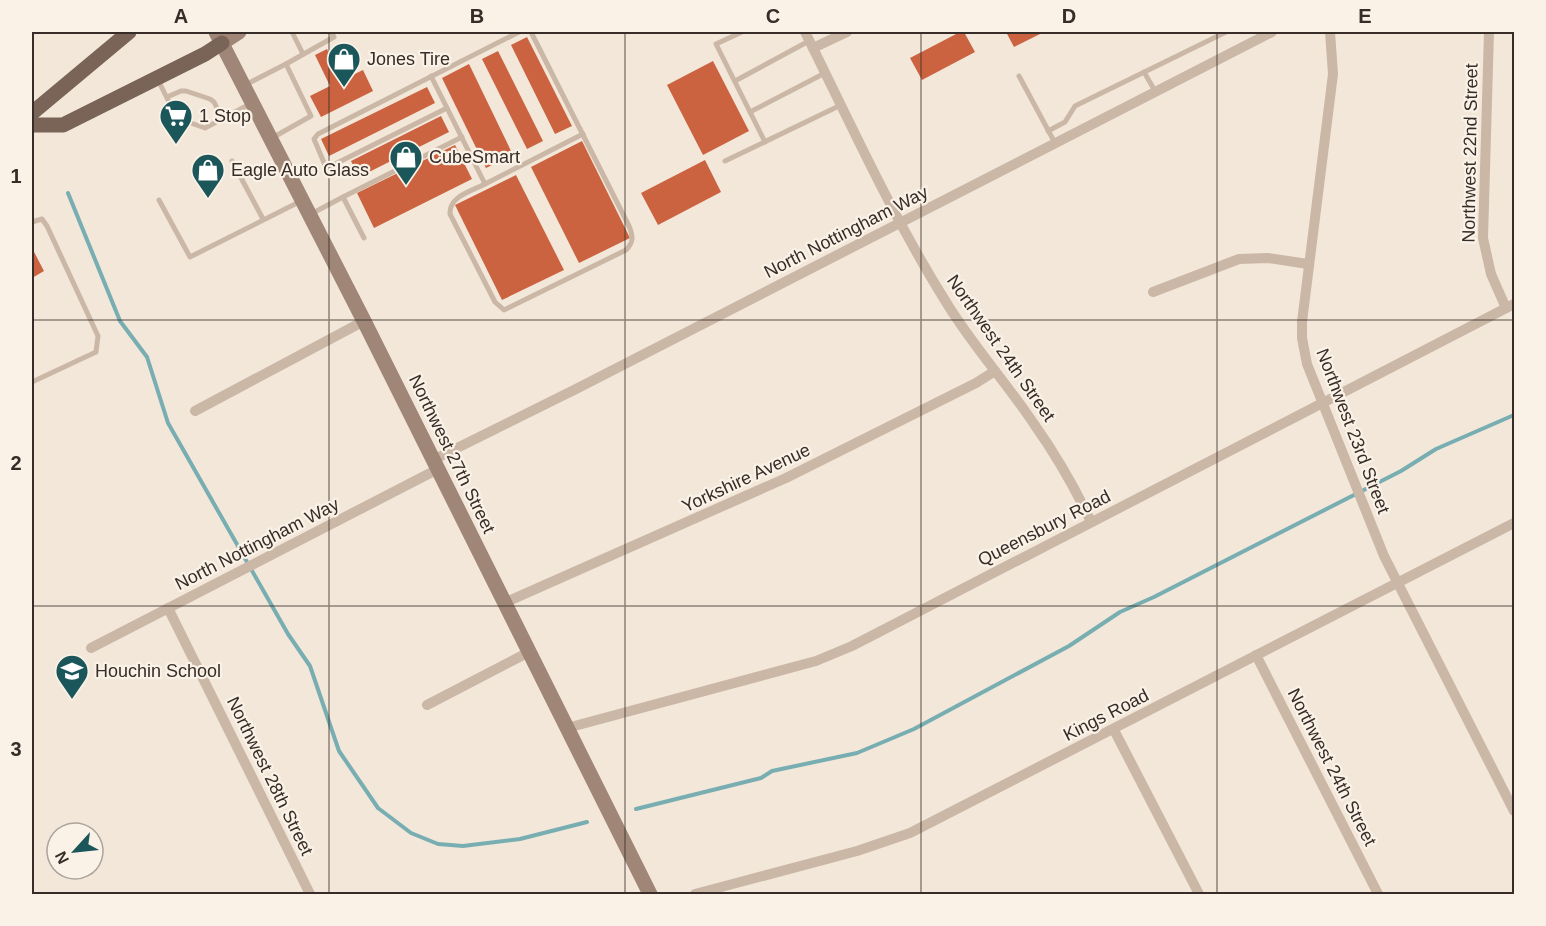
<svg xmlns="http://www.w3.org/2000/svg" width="1546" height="926" font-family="Helvetica,sans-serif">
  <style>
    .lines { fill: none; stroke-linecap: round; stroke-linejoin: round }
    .stream { stroke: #78aeb1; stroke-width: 4 }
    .building { fill: #cb6340 }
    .service { stroke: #cbb7a6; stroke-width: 5 }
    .minor { stroke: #cbb7a6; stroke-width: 10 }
    .secondary { stroke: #9f8677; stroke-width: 15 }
    .primary { stroke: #7a6357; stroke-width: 15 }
    .grid { fill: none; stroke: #372c27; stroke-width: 1.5; stroke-opacity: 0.55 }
    .labels { text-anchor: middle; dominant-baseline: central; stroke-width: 4.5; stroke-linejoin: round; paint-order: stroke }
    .poi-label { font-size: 18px; fill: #372c27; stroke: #faf2e7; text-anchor: start }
    .street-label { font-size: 18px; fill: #372c27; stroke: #faf2e7 }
    .neatline { fill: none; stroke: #372c27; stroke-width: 2 }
    .grid-label { font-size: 20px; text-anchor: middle; font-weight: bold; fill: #372c27 }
  </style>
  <rect width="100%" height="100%" fill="#f3e7da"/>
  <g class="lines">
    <!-- stream -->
    <g class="stream">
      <path d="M68,193l52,128 27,36 21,66 120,211 22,32 29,85 39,57 33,25 27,11 25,2 57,-7 67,-17"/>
      <path d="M636,809l125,-31 11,-7 85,-18 57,-24 155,-83 51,-34 34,-15 247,-126 35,-22 78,-34"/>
    </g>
  </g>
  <!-- building -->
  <g class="building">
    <path d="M960,32h4l11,20 -53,28 -12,-22z"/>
    <path d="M1006,32h38l-30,15z"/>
    <path d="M527,37l45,89 -17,8 -44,-89z"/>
    <path d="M327,49l15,31 21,-10 10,21 -52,26 -11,-21 20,-10 -15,-31z"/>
    <path d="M498,51l45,90 -16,8 -45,-90z"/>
    <path d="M713,61l36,70 -46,24 -36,-70z"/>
    <path d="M469,64l44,91 -27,13 -44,-90z"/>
    <path d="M427,87l8,16 -106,53 -8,-17z"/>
    <path d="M441,116l8,16 -90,45 -8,-16z"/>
    <path d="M582,141l48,97 -51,25 -48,-96z"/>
    <path d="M455,145l17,34 -98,49 -17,-35z"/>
    <path d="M705,160l16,32 -63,33 -17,-32z"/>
    <path d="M516,175l48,95 -62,30 -47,-95z"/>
    <path d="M32,248l12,23 -12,7z"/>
  </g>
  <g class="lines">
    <!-- service -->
    <g class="service">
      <path d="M292,32l11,22"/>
      <path d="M519,32l-201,102 -4,5 11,26 6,1 116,-58 38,76c-13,7 -36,12 -35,30l45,88 9,8 122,-60c8,-8 7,-14 3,-24l-98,-194"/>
      <path d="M742,32l-26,12 49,98"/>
      <path d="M286,64l48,-27 -3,-5"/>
      <path d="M1144,72l11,19"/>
      <path d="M431,76l16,32"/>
      <path d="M1019,76l36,67"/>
      <path d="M158,80l19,38 28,10 45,-24"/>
      <path d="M735,81l74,-40"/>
      <path d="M245,85l41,-21 25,52 -39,22"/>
      <path d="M167,97l14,-6h5l24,8 4,3 8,16"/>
      <path d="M750,112l75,-39"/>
      <path d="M1048,131l17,-9 10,-16 151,-74"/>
      <path d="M232,161l31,58"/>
      <path d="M725,161l116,-56"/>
      <path d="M485,184l98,-50"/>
      <path d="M343,197l119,-60"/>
      <path d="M159,200l31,57 111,-56"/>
      <path d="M311,214l32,-17 21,41"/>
      <path d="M32,222l10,-3 5,7 51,110 -2,16 -64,30"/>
    </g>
    <!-- minor -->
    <g class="minor">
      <path d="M805,32c45,90 87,184 141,270 26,43 60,80 88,122 22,31 41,64 57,98"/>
      <path d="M1330,32l3,42 -31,248v16l5,26 77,192 130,255"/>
      <path d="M1489,32l-6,206 8,36 15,34"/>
      <path d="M813,48l34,-16"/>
      <path d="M1153,292l86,-33 29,-1 40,6"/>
      <path d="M195,411l169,-90"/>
      <path d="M433,460l145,-72 694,-356"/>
      <path d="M504,603l282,-125 190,-95 19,-12"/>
      <path d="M168,608l142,286"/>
      <path d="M91,648l347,-179"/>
      <path d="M1256,655l122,239"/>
      <path d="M427,705l102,-53"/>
      <path d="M567,728l249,-67 36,-15 662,-342"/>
      <path d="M1114,730l85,164"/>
      <path d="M695,894l162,-43 53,-18 604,-310"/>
    </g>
    <!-- secondary -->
    <g class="secondary">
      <path d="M216,32l148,289 286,573"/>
      <path d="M222,43l17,-11"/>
    </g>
    <!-- primary -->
    <g class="primary">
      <path d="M32,113l97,-81"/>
      <path d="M32,125h31l142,-71 17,-11"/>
    </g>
  </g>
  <!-- grid -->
  <path class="grid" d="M329,32v862M625,32v862M921,32v862M1217,32v862M32,320h1482M32,606h1482"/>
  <!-- icons -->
  <defs>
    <symbol id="shop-pin" viewBox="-11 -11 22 30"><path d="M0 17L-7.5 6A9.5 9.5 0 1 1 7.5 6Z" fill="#1b565a" stroke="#faf2e7"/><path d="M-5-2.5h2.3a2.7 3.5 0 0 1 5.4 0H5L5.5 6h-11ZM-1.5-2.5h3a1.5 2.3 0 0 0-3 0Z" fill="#fff"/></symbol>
    <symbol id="supermarket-pin" viewBox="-11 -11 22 30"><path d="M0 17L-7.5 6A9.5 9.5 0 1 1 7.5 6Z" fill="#1b565a" stroke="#faf2e7"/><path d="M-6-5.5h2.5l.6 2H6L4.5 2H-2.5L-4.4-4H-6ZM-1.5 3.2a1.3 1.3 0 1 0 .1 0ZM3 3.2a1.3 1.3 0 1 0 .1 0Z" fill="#fff"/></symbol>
    <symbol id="school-pin" viewBox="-11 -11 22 30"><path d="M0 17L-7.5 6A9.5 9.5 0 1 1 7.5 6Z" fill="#1b565a" stroke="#faf2e7"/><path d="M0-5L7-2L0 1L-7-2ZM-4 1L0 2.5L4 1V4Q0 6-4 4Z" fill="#fff"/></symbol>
  </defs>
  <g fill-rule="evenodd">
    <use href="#shop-pin" x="325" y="40" width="38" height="52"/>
    <use href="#supermarket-pin" x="157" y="97" width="38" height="52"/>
    <use href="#shop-pin" x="387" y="138" width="38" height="52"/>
    <use href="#shop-pin" x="189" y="151" width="38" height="52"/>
    <use href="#school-pin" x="53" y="652" width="38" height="52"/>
  </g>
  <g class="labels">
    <!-- poi labels -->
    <g class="poi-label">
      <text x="367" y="59">Jones Tire</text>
      <text x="199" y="116">1 Stop</text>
      <text x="429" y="157">CubeSmart</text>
      <text x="231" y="170">Eagle Auto Glass</text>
      <text x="95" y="671">Houchin School</text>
    </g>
    <!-- street labels -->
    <g class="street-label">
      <text transform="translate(1470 153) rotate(-89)">Northwest 22nd Street</text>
      <text transform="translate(846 232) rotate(-27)">North Nottingham Way</text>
      <text transform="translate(1001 348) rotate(55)">Northwest 24th Street</text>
      <text transform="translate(1353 431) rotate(69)">Northwest 23rd Street</text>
      <text transform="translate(452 454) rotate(64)">Northwest 27th Street</text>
      <text transform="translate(746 478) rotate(-25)">Yorkshire Avenue</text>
      <text transform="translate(1044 528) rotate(-27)">Queensbury Road</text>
      <text transform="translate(257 544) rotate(-27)">North Nottingham Way</text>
      <text transform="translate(1106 715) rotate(-27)">Kings Road</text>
      <text transform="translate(1332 767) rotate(63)">Northwest 24th Street</text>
      <text transform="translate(270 776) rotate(64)">Northwest 28th Street</text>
    </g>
  </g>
  <!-- border -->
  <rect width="1546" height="926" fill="none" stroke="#faf2e7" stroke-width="66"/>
  <!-- north arrow -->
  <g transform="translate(75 851) rotate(243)"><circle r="28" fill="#faf2e7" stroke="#aca39a" stroke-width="1.5"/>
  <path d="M0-4.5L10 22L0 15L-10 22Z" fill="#1b565a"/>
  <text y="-9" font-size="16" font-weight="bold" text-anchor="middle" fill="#372c27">N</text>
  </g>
  <rect x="33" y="33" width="1480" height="860" class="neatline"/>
  <g class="grid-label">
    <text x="181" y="23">A</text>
    <text x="477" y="23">B</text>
    <text x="773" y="23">C</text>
    <text x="1069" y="23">D</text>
    <text x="1365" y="23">E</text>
    <text x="16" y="183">1</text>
    <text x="16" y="470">2</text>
    <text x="16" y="756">3</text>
  </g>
</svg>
